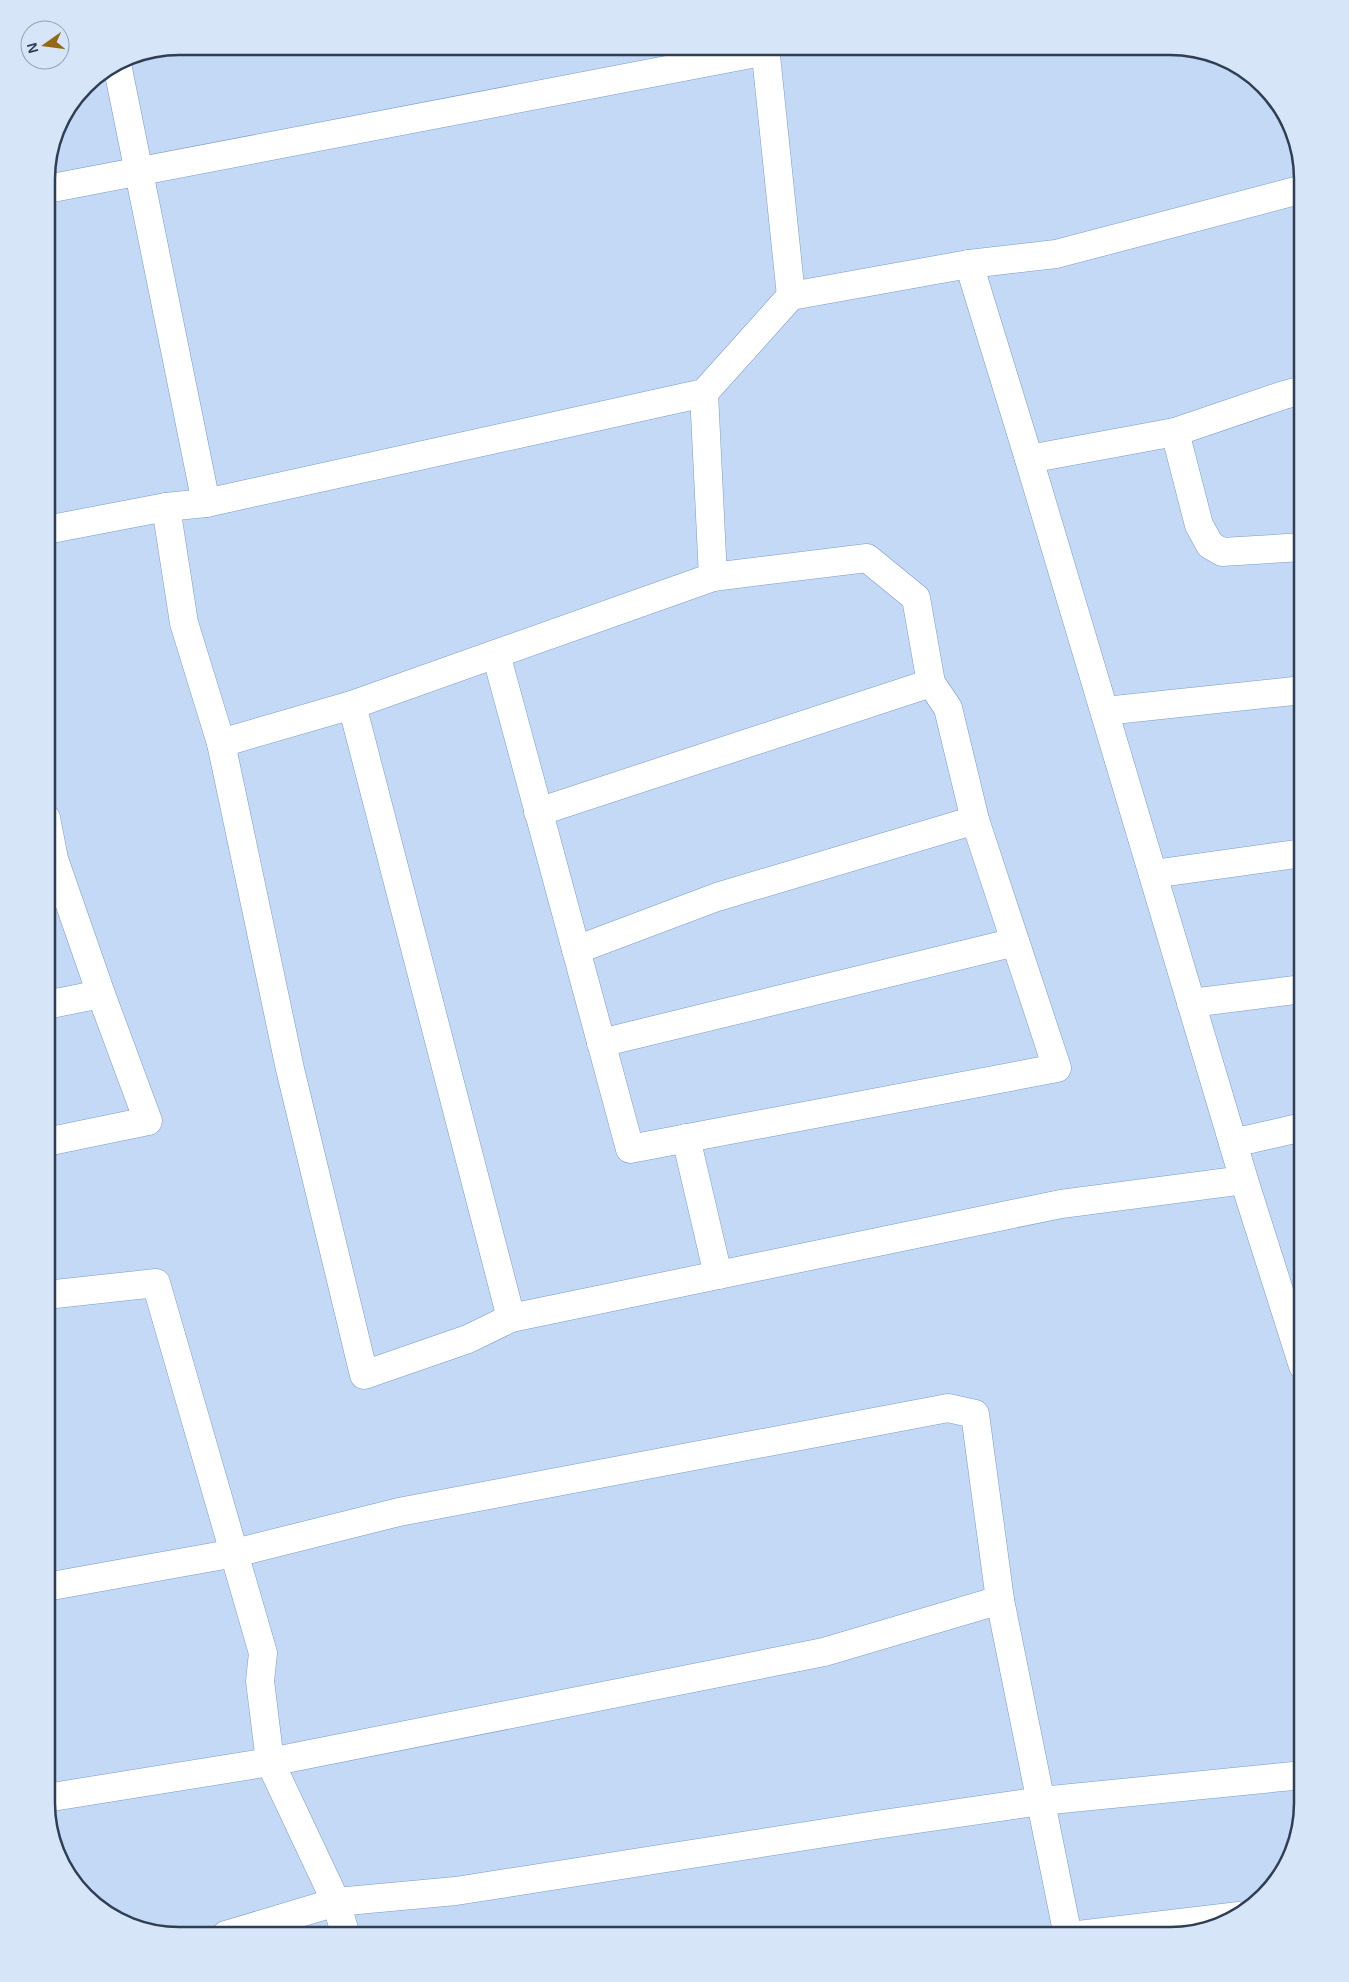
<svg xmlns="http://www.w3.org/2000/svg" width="1349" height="1982" font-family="Arial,sans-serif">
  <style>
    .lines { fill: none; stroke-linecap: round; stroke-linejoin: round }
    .minor-casing { stroke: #7a9cca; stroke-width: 29 }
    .minor { stroke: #fff; stroke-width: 28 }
    .rim { fill: none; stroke: #2f3e52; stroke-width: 2.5 }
  </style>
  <rect width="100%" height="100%" fill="#c3d9f6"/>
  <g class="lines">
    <defs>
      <g id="minor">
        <path d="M765,46l26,250"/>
        <path d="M117,64l89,439"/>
        <path d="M47,189l719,-138"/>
        <path d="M704,393l9,184 -361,128 159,613 550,-114 183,-24 -215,-721 -60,-195"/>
        <path d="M1175,432l24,93 11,20 12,7 81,-5"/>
        <path d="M1029,459l146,-27 109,-37 19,-5"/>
        <path d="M166,507l18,116 37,120 69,326 74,306 104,-36 43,-21"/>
        <path d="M46,530l120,-23 40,-4 498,-110 87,-97 178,-32 87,-10 247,-65"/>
        <path d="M496,654l134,495 427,-81 -82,-248 -27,-112 -17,-25 -15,-85 -49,-40 -154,19"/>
        <path d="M1105,711l198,-21"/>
        <path d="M221,743l131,-38"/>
        <path d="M538,812l393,-129"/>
        <path d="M46,818l8,41 47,135"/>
        <path d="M1153,874l150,-21"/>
        <path d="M576,950l141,-53 258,-77"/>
        <path d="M1191,1003l112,-14"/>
        <path d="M601,1043l414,-101"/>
        <path d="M686,1138l32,137"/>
        <path d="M46,1142l102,-21 -47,-127 -55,11"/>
        <path d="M1233,1143l70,-16"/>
        <path d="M1244,1180l59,186"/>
        <path d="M46,1295l110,-12 107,370 -3,28 10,81 66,140 10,34"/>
        <path d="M46,1587l189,-34 164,-41 549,-104 27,6 25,186"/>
        <path d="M46,1798l224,-36 554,-110 176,-52 68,336"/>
        <path d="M226,1935l110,-33 120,-11 420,-66 165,-24 262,-26"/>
        <path d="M1070,1936l169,-20"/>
      </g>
    </defs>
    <!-- minor casing -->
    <use href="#minor" class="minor-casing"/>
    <!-- minor -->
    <use href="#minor" class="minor"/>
  </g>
  <!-- crop -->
  <path d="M0 0H1349V1982H0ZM179 55H1170A124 124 0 0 1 1294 179V1803A124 124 0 0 1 1170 1927H179A124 124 0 0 1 55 1803V179A124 124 0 0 1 179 55Z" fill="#d7e5f9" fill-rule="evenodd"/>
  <path class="rim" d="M179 55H1170A124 124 0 0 1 1294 179V1803A124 124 0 0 1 1170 1927H179A124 124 0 0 1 55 1803V179A124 124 0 0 1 179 55Z"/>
  <!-- north arrow -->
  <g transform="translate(45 45) rotate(256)"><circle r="24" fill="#d7e5f9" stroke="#94a2b6"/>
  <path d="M0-4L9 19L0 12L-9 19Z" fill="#956815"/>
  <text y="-8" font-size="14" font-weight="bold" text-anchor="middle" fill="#2f3e52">N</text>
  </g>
</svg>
